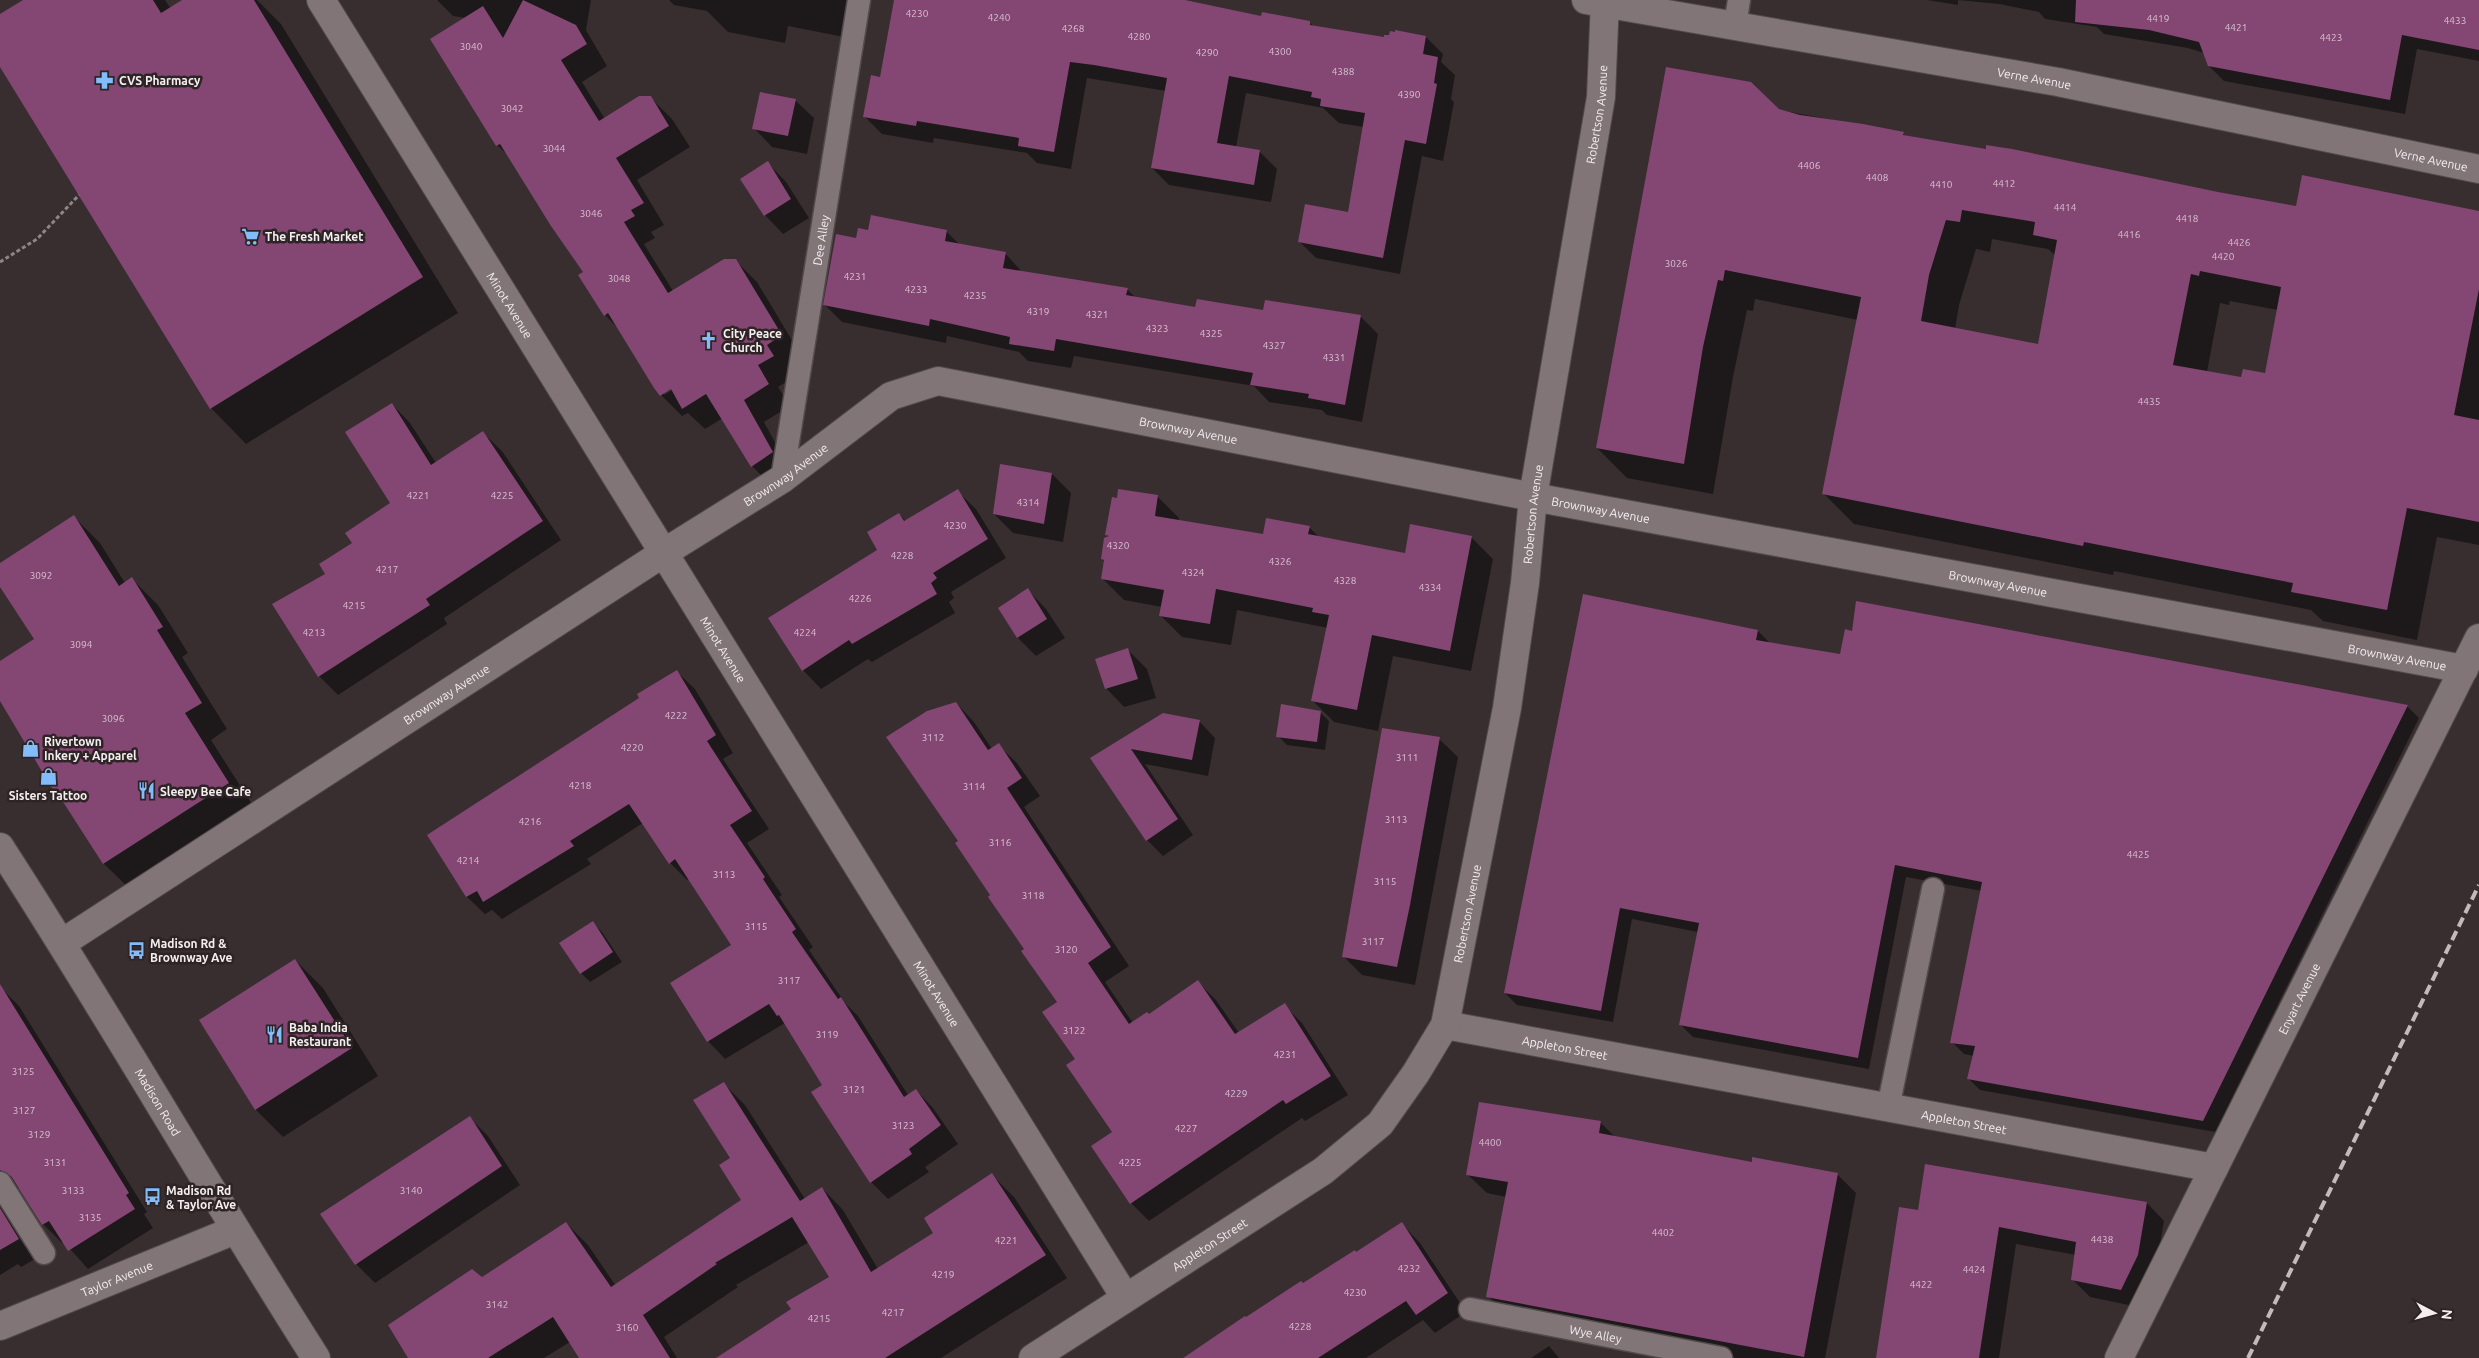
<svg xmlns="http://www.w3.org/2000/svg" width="2479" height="1358" font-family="Ubuntu,sans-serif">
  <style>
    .shadow { fill: #0007; fill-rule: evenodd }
    .building { fill: #844673; fill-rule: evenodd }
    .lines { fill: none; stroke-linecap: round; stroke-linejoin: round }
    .lane-casing { stroke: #524a4c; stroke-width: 25 }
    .street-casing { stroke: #524a4c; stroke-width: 30 }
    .secondary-casing { stroke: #524a4c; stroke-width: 30 }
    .path { stroke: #8e8587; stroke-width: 3; stroke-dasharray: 4 2.5; stroke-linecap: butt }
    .lane { stroke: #817578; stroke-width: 22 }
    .street { stroke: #817578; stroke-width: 28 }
    .secondary { stroke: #817578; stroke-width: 28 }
    .rail { stroke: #c2babc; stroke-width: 4; stroke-dasharray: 10 5; stroke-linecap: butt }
    .labels { text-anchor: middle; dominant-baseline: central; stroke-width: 5; stroke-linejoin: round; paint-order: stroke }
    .number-label { font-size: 10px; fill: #d9c4d1 }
    .street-label { font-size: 12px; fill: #f5eef0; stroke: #2e2426 }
    .poi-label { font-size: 12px; font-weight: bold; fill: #f5eef0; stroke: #2e2426; text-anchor: start }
  </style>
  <rect width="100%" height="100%" fill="#382e30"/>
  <!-- shadow -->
  <g class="shadow">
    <path d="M26,0h139l6,9 14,-9h72l24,24 177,289 -212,131 -35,-36 -211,-344v-48z"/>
    <path d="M437,0h154l-5,30 21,36 -25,16 23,37 45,-22 22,22 18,28 -53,33 27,45 -13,7 4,6 -11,6 29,47 62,-31 22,22 45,75 -15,9 7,11 -16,10 12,19 -26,16 29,54 -19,12 -22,-22 -29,-48 -18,11 -17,-16 -6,3 -21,-21 -42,-66 -14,-14 -20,-43 -75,-115 -13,-12 -31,-127 -13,-2zM676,385l1,2 -13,8v-3z"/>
    <path d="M669,0h187l-7,38 -61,-12 -3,17 -57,-11 -21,-21 -33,-6z"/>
    <path d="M895,0h275l92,17 48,6 4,4 71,11 41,-1 17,17 -2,8 14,13 -4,24 3,3 -11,59 -21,-5 -22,118 -84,-16 -17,-17 50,-28 15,-86 -25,-4 -16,-15 -77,-15 -10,54 24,5 17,17 -6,33 -102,-17 -17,-17 14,-77 -79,-13 -16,91 -34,-6 -10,-10 -93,-15 -1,5 -51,-9 -18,-18 17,-38z"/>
    <path d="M1927,0h552v61l-62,-12 -12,65 -181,-33 -15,-15 -5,-13 -16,-5 -84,-14 -7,-7 -52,-8 -6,-7 -40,-8 -41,-4v5z"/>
    <path d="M795,100l19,18 -7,36 -35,-7 -18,-19z"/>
    <path d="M1779,110l124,23 3,4 391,71 182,5v332l-42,-8 -20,103 -94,-19 -12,-11 -197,-39 -1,4 -259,-51 -30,-30 34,-174 -103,-21 -2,12 -6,-1 -14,67 -20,117 -86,-16 -30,-30zM1992,239l56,10 8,7 -17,89 -84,-16 4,-24 17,-56 14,3zM2230,301l48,9 -12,65 -25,4 -34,-7 13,-69 9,2z"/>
    <path d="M768,163l18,19 23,36 -26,16 -18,-19z"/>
    <path d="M869,231h77l14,14 45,8 17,19 105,17 9,9 60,10 164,8 18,18 -16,88 -35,-7 -5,-5 -53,-8 -15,-16 -180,-30 -3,12 -43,-7 -9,-9 -72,-16 -1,7 -104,-21 -17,-17 32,-65z"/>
    <path d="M392,404l18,19 26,40 47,-30 19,18 59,89 -117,78 3,6 -109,71 -19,-19 -45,-71 52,-30 66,-71z"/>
    <path d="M1001,466l51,8 19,19 -8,49 -50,-9 -19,-19z"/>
    <path d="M957,491l19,18 30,49 -55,34 3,6 -5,4 6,11 -83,49 -4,-3 -47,30 -18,-19 76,-119 20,-37 7,7z"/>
    <path d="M1158,497l21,21 -1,3 86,15 45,-9 11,11 86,17 65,-18 22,22 -22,112 -78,-15 -15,75 -44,-9 -22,-22 16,-72 -91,-18 -6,35 -49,-8 -21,-21 1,-9 -38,-7 -22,-22 3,-16 -3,-3 7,-22 -3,-3z"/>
    <path d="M74,517l26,26 25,40 7,-4 26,26 30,48 -6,4 45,72 -16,11 44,69 -124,81 -27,-26 -38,-61 -9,-9 -57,-95v-37l36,-22 -36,-56v-19z"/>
    <path d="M1028,590l18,19 19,29 -29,18 -18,-18z"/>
    <path d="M1758,631l12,12 71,12 566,51 12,12 -204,414 -235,-42 -12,-12 6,-22 -10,-2 -12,-12 30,-151 -76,-14 -37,192 -176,-32 -12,-12 17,-93 -66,-13 -19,103 -96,-17 -12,-12z"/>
    <path d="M1128,650l19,19 9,29 -32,9 -18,-19z"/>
    <path d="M677,672l18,17 38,64 -10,6 46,70 -22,14 35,52 -3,2 34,50 -4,3 36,53 13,13 50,79 8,-5 17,18 25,36 -33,23 4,5 -41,27 -17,-17 -47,-97 -39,-62 -60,36 -17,-18 24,-95 -43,-67 -2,1 -17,-17 -27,-40 -56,36 4,5 -89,55 -10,-9 -7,4 -18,-17 -38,-62 212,-136z"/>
    <path d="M956,703l18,19 18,27 6,-4 19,18 23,33 -16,11 105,159 -24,16 28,41 16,-8 49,-33 18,18 23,33 45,-28 18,18 46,72 -43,26 -3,-3 -153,103 -18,-18 -17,-71 -38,-73 -17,-57 -100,-161z"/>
    <path d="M1320,712l9,9 -4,29 -38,-5 -9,-9z"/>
    <path d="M1199,721l16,17 -7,38 -63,-12 48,71 -30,21 -16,-16 -55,-81z"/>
    <path d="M1439,739l19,18 -43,228 -53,-10 -19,-19z"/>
    <path d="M593,923l9,9 20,30 -32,20 -9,-9z"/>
    <path d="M295,960l28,28 55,88 -95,61 -27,-27z"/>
    <path d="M0,987l19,19 128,206 -3,2 9,14 -65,41 -24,-27 -2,1 -19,-19 -23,-36 -8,2 25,68 -16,9 -3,-3 -18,11z"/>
    <path d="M723,1083l22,22 60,94 17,-11 21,22 35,59 57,-35 57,-59 22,22 53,81 -126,80h-223l75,-49 37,-32 -21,-35 -73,43 2,2 -74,50 13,21h-97l-10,-16 -26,16h-134l71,-80 85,-55 22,22 28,41 126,-86 -10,-42z"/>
    <path d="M469,1117l19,19 32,49 -145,98 -19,-19z"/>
    <path d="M1600,1122l16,16 137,25 84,11 19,19 -31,165h-90l-228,-43 -19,-19 18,-99 -19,-4 -19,-18z"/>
    <path d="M2147,1203l17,18 -9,51 -17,35 -48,-10 -18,-18 4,-24 -60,-11 -17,114h-121l41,-146z"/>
    <path d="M1402,1224l18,19 46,69 -31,21 -12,-13 -57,38h-183l62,-41 1,2 110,-66z"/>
    <path d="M1549,1346l10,12h-28z"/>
  </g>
  <!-- building -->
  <g class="building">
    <path d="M23,0h130l8,13 21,-13h72l169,277 -213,132 -210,-342v-53z"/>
    <path d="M523,0l53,25 11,19 -26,16 38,61 40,-25h12l18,30 -53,32 28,45 -13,7 4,6 -11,6 44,71 56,-34h12l46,76 -15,10 7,11 -16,9 11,19 -25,16 29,52 -22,15 -45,-73 -24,15 -11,-20 -11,7 -6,-8 -46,-75 -4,3 -26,-41 5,-3 -32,-46 -51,-82 -4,2 -66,-107 53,-33 20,32z"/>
    <path d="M894,0h291l76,16 1,-4 48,9v4l74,12v-2h5l1,-4 5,1v-2l31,6 -3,18 15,3 -4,26 3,1 -11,60 -21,-4 -22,118 -85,-16 7,-38 43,8 17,-99 -45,-7 1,-7 -10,-2 1,-5 -83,-16 -12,67 43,7 -6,35 -103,-17 16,-90 -73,-13 -24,-3 -16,90 -36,-6 1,-8 -102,-17 -1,5 -53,-9 8,-42 9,2z"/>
    <path d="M2076,0h403v50l-77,-15 -12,65 -182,-34 -9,-24 -50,-12 -74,-8z"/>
    <path d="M1666,67l85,15 28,27 21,6 63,9 41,8 -1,3 83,14v-4l26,4 206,43 78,14 6,-31 177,36v78l-25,126 25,5v102l-72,-14 -20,102 -96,-18 2,-9 -209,-41 -1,4 -261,-52 39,-197 -136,-27 -2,11 -5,-1 -15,67 -19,117 -88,-16zM1962,210l73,12 -2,13 24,5 -19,104 -117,-23 8,-46 17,-55 14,2zM2200,271l81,16 -16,86 -22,-4 -2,8 -68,-12 18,-91 8,2z"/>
    <path d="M760,92l36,7 -8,37 -36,-7z"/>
    <path d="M768,161l23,38 -27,17 -24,-37z"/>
    <path d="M871,215l76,15 -2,11 61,11 -3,16 125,20 -2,7 69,12 2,-8 66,11 2,-10 96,15 -16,90 -37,-7 1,-4 -59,-9 3,-12 -197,-34 -2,12 -45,-7 1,-7 -80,-18 -1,7 -106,-21 13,-71 20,4 2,-10 10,2z"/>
    <path d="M392,403l39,62 52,-34 60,90 -117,78 4,6 -112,72 -46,-73 53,-30 -6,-10 33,-21 -7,-10 45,-30 -45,-71z"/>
    <path d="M1000,464l52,9 -8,51 -51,-10z"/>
    <path d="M958,489l30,50 -55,34 4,5 -6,5 6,11 -85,50 -3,-4 -47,31 -34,-53 109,-68 -10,-18 32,-19 5,8z"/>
    <path d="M1118,489l40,6 -3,21 108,18 3,-16 44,8 -2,8 97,19 5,-29 62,12 -22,115 -78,-16 -15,75 -46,-9 18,-86 -17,-3 1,-4 -97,-19 -6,35 -51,-8 5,-26 -63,-11 3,-19 -3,-1 3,-21 5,-2 -4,-1 7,-38 5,1z"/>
    <path d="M74,515l45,71 13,-9 31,50 -6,3 45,73 -17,10 44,70 -126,81 -45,-70 -2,1 -56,-94v-40l34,-22 -34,-52v-24z"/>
    <path d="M1028,588l19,31 -30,19 -19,-30z"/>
    <path d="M1583,594l175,36 -2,10 84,14 5,-25 7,2 4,-30 552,104 -205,416 -236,-42 8,-33 -25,-3 32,-161 -87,-17 -37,193 -179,-33 20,-102 -79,-15 -19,103 -97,-18z"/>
    <path d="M1128,648l10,31 -33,10 -10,-30z"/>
    <path d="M677,670l39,65 -9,6 45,70 -22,14 35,52 -2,2 33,50 -4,3 46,67 3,-2 63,100 12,-8 25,36 -32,24 3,5 -42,29 -59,-91 11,-7 -43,-70 -2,1 -8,-12 -62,38 -37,-59 61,-38 -56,-86 -6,5 -40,-60 -59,37 4,5 -91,56 -6,-11 -11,6 -39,-62 212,-137 -2,-4z"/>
    <path d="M956,702l32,48 11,-7 23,35 -15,10 104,159 -23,16 41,61 18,-12 2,2 49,-34 37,54 50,-31 46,73 -45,28 -3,-4 -153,104 -39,-58 21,-14 -46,-67 9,-6 -33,-47 15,-10 -36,-51 3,-2 -36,-52 2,-2 -35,-52 3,-2 -72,-104 41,-26z"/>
    <path d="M1281,704l40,7 -4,31 -41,-5z"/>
    <path d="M1163,713l37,7 -8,40 -61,-11 47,70 -32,22 -56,-83z"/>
    <path d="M1382,728l58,9 -30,168 -13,62 -55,-10z"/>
    <path d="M593,921l20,31 -33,22 -21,-31z"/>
    <path d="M295,959l57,89 -97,62 -56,-90z"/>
    <path d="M0,984l129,209 -3,2 9,14 -67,42 -19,-30 -7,4 -31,-49 -11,-6z"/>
    <path d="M724,1082l76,119 22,-14 49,85 62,-39 -9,-15 68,-45 54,82 -161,103h-169l75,-49 -5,-7 43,-25 -37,-60 -77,46 2,1 -74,51 27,43h-91l-26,-41 -65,41h-80l-20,-33 84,-56 10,8 84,-55 45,65 130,-87 -22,-35 11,-7 -37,-58z"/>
    <path d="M1479,1102l122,19 -2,12 153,29v-5l86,16 -34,184 -318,-60 22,-115 -42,-7z"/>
    <path d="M470,1116l32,50 -147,99 -35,-51z"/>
    <path d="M1925,1164l222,38 -9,53 -17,35 -50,-10 5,-38 -77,-15 -20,131h-103l23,-151 19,3z"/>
    <path d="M0,1208l19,31 -19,11z"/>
    <path d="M1402,1222l46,71 -32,22 -10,-14 -88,57h-135l62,-42 1,1 55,-36 2,2 52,-33 1,2z"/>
  </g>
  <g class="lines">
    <defs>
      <g id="lane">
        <path d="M1735,26l4,-26"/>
        <path id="s1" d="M782,479l77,-479"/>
        <path d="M1888,1108l45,-219"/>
        <path d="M0,1183l44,70"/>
        <path id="s2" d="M1470,1309l251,49"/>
      </g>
      <g id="street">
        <path id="s3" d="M321,0l804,1297"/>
        <path id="s4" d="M1586,0l472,82 421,87"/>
        <path id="s5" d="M62,943l603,-391 117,-73 109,-83 47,-15 595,116 931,172"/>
        <path id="s6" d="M1445,1025l769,143"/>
        <path id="s7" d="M0,1326l235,-96"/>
        <path id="s8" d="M2119,1358l360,-720"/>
      </g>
      <g id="secondary">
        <path id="s9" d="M0,847c109,168 208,342 316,511"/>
        <path id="s10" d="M1033,1358l290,-187 57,-47 36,-51 29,-48 62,-317 18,-125 8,-86 68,-400 4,-97"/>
      </g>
    </defs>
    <!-- lane casing -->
    <use href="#lane" class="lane-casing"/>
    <!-- street casing -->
    <use href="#street" class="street-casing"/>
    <!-- secondary casing -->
    <use href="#secondary" class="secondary-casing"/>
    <!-- path -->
    <path class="path" d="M0,262l37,-23 42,-44"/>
    <!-- lane -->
    <use href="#lane" class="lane"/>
    <!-- street -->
    <use href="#street" class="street"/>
    <!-- secondary -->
    <use href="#secondary" class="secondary"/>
    <!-- rail -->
    <path class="rail" d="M2248,1358l231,-473"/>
  </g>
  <!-- icons -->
  <defs>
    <symbol id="pharmacy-bare" viewBox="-9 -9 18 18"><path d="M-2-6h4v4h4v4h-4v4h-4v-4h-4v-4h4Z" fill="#83bcfb" stroke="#2e2426" stroke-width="2.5" paint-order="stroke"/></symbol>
    <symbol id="supermarket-bare" viewBox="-9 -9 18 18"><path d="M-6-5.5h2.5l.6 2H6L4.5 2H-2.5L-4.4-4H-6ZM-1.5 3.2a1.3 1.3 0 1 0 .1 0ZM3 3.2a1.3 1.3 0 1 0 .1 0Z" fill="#83bcfb" stroke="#2e2426" stroke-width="2.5" paint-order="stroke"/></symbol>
    <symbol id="church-bare" viewBox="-9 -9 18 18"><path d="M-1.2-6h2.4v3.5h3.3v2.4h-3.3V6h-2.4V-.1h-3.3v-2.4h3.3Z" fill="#83bcfb" stroke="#2e2426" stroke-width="2.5" paint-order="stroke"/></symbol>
    <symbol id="shop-bare" viewBox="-9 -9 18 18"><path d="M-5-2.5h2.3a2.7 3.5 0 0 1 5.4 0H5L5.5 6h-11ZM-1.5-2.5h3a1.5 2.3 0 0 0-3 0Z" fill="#83bcfb" stroke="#2e2426" stroke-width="2.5" paint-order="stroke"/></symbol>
    <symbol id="restaurant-bare" viewBox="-9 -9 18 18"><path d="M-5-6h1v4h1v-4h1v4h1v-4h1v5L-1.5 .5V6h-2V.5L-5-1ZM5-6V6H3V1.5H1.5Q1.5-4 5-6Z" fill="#83bcfb" stroke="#2e2426" stroke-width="2.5" paint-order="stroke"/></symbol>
    <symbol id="bus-bare" viewBox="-9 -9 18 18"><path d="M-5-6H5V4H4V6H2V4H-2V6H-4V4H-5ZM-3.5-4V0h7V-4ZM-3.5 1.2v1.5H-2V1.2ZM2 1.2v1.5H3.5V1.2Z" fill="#83bcfb" stroke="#2e2426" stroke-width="2.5" paint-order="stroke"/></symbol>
  </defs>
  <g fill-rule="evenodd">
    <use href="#pharmacy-bare" x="92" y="68" width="25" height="25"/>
    <use href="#supermarket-bare" x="238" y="224" width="25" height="25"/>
    <use href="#church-bare" x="696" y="328" width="25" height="25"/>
    <use href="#shop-bare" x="18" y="736" width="25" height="25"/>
    <use href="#shop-bare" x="36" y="764" width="25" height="25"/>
    <use href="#restaurant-bare" x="134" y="778" width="25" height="25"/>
    <use href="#bus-bare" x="124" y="938" width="25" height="25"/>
    <use href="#restaurant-bare" x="262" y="1022" width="25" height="25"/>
    <use href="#bus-bare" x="140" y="1184" width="25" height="25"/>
  </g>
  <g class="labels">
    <!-- number labels -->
    <g class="number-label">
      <text x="917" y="13">4230</text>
      <text x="999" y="17">4240</text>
      <text x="2158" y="18">4419</text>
      <text x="2455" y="20">4433</text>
      <text x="2236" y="27">4421</text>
      <text x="1073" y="28">4268</text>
      <text x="1139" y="36">4280</text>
      <text x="2331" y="37">4423</text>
      <text x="471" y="46">3040</text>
      <text x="1280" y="51">4300</text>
      <text x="1207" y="52">4290</text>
      <text x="1343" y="71">4388</text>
      <text x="1409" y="94">4390</text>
      <text x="512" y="108">3042</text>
      <text x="554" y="148">3044</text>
      <text x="1809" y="165">4406</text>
      <text x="1877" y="177">4408</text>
      <text x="2004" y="183">4412</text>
      <text x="1941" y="184">4410</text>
      <text x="2065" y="207">4414</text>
      <text x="591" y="213">3046</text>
      <text x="2187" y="218">4418</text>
      <text x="2129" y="234">4416</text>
      <text x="2239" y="242">4426</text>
      <text x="2223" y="256">4420</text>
      <text x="1676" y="263">3026</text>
      <text x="855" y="276">4231</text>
      <text x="619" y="278">3048</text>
      <text x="916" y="289">4233</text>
      <text x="975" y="295">4235</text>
      <text x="1038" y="311">4319</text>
      <text x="1097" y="314">4321</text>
      <text x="1157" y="328">4323</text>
      <text x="1211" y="333">4325</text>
      <text x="1274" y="345">4327</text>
      <text x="1334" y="357">4331</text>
      <text x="2149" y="401">4435</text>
      <text x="418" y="495">4221</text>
      <text x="502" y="495">4225</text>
      <text x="1028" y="502">4314</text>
      <text x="955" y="525">4230</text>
      <text x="1118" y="545">4320</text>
      <text x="902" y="555">4228</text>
      <text x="1280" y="561">4326</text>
      <text x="387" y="569">4217</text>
      <text x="1193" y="572">4324</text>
      <text x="41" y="575">3092</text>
      <text x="1345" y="580">4328</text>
      <text x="1430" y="587">4334</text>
      <text x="860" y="598">4226</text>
      <text x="354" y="605">4215</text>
      <text x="314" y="632">4213</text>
      <text x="805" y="632">4224</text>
      <text x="81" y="644">3094</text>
      <text x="676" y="715">4222</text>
      <text x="113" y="718">3096</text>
      <text x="933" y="737">3112</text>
      <text x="632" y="747">4220</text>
      <text x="1407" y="757">3111</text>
      <text x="580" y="785">4218</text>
      <text x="974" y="786">3114</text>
      <text x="1396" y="819">3113</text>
      <text x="530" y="821">4216</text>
      <text x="1000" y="842">3116</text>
      <text x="2138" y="854">4425</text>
      <text x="468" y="860">4214</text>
      <text x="724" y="874">3113</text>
      <text x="1385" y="881">3115</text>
      <text x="1033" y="895">3118</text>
      <text x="756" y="926">3115</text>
      <text x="1373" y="941">3117</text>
      <text x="1066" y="949">3120</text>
      <text x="789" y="980">3117</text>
      <text x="1074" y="1030">3122</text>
      <text x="827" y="1034">3119</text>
      <text x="1285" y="1054">4231</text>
      <text x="23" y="1071">3125</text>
      <text x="854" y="1089">3121</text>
      <text x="1236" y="1093">4229</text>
      <text x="24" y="1110">3127</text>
      <text x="903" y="1125">3123</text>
      <text x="1186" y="1128">4227</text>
      <text x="39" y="1134">3129</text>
      <text x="1490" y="1142">4400</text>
      <text x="55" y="1162">3131</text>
      <text x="1130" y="1162">4225</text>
      <text x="73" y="1190">3133</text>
      <text x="411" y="1190">3140</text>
      <text x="90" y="1217">3135</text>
      <text x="1663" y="1232">4402</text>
      <text x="2102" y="1239">4438</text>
      <text x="1006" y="1240">4221</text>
      <text x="1409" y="1268">4232</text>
      <text x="1974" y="1269">4424</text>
      <text x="943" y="1274">4219</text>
      <text x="1921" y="1284">4422</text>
      <text x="1355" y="1292">4230</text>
      <text x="497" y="1304">3142</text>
      <text x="893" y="1312">4217</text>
      <text x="819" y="1318">4215</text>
      <text x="1300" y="1326">4228</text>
      <text x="627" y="1327">3160</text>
    </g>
    <!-- street labels -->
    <g class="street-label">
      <text stroke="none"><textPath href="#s4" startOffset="455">Verne Avenue</textPath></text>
      <text stroke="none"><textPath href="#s10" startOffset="1461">Robertson Avenue</textPath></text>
      <text stroke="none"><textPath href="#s4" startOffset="860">Verne Avenue</textPath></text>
      <text stroke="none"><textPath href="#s1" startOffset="242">Dee Alley</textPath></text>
      <text stroke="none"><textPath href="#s3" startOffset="359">Minot Avenue</textPath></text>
      <text stroke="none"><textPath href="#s5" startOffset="1298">Brownway Avenue</textPath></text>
      <text stroke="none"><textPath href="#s5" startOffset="862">Brownway Avenue</textPath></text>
      <text stroke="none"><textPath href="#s5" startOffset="1718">Brownway Avenue</textPath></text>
      <text stroke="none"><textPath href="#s10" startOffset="1056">Robertson Avenue</textPath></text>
      <text stroke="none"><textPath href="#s5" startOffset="2122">Brownway Avenue</textPath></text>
      <text stroke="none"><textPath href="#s3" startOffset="764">Minot Avenue</textPath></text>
      <text stroke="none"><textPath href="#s5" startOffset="2528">Brownway Avenue</textPath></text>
      <text stroke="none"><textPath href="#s5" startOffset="458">Brownway Avenue</textPath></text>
      <text stroke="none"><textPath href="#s10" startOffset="651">Robertson Avenue</textPath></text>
      <text stroke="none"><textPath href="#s3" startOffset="1169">Minot Avenue</textPath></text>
      <text stroke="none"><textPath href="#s8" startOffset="402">Enyart Avenue</textPath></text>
      <text stroke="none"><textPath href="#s6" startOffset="122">Appleton Street</textPath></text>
      <text stroke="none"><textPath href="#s9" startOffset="300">Madison Road</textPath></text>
      <text stroke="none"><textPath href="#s6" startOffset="528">Appleton Street</textPath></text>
      <text stroke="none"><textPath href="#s10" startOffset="210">Appleton Street</textPath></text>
      <text stroke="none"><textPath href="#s7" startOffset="126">Taylor Avenue</textPath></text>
      <text stroke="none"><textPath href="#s2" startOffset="128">Wye Alley</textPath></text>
    </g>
    <!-- poi labels -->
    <g class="poi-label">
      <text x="119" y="80">CVS Pharmacy</text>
      <text x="265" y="236">The Fresh Market</text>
      <text x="723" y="333">City Peace<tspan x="723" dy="14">Church</tspan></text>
      <text x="44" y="741">Rivertown<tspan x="44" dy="14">Inkery + Apparel</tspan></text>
      <text x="160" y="791">Sleepy Bee Cafe</text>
      <text x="48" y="795" text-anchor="middle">Sisters Tattoo</text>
      <text x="150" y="943">Madison Rd &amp;<tspan x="150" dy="14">Brownway Ave</tspan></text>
      <text x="289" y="1027">Baba India<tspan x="289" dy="14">Restaurant</tspan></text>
      <text x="166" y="1190">Madison Rd<tspan x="166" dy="14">&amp; Taylor Ave</tspan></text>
    </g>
  </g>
  <!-- north arrow -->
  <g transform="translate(2434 1313) rotate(96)" stroke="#2e2426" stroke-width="4" paint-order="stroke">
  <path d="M0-4L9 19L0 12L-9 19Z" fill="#f5eef0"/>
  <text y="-8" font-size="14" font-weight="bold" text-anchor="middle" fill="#f5eef0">N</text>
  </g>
</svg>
